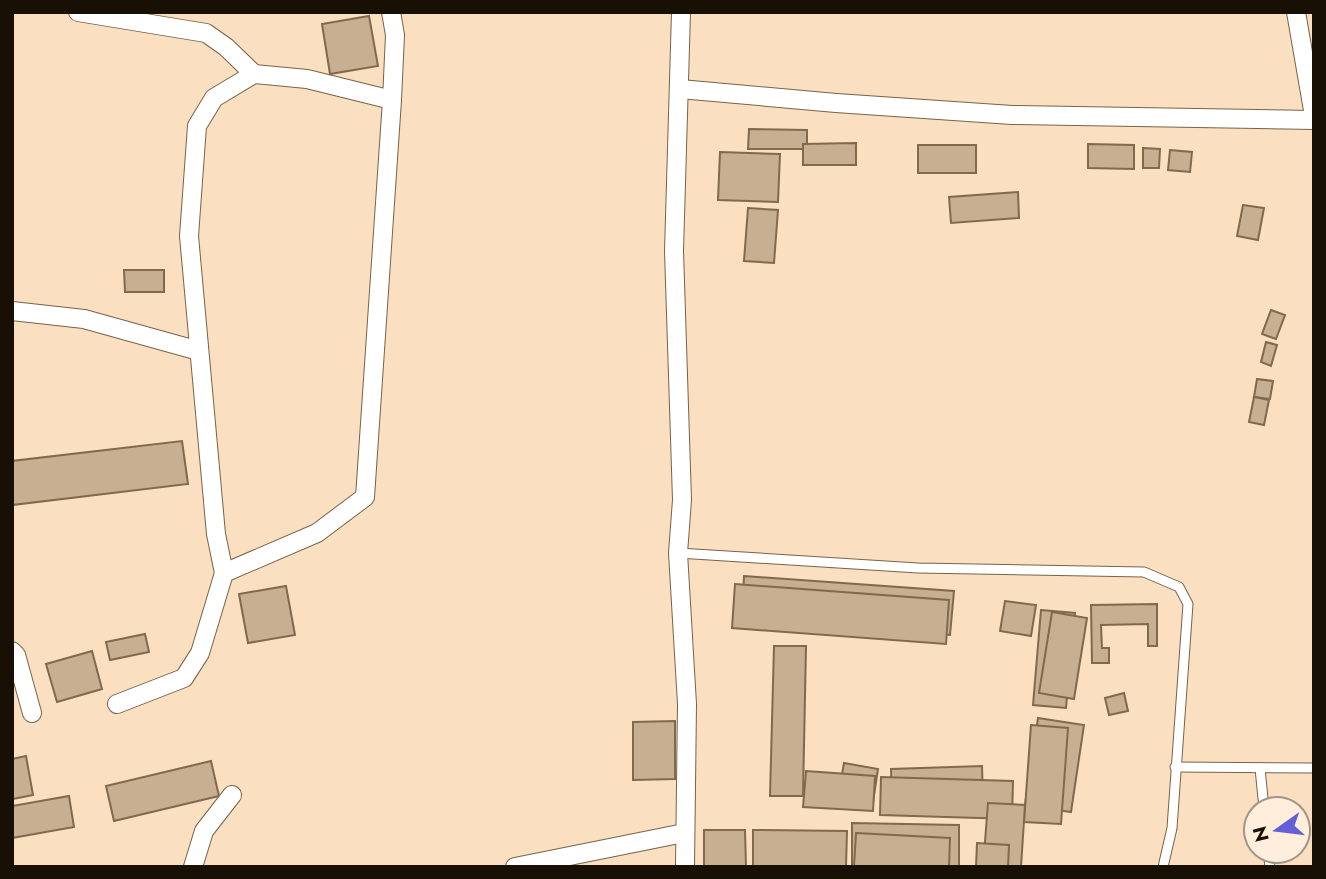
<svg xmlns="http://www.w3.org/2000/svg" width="1326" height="879" font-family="Jost,sans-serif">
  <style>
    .building { fill: #c9af92; stroke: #81694e; stroke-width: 2 }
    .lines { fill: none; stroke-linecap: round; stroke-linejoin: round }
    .lane-casing { stroke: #796247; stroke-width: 11 }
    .street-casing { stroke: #796247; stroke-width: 20 }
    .lane { stroke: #fff; stroke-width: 9 }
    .street { stroke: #fff; stroke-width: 18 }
  </style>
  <rect width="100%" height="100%" fill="#fadfc1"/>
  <!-- building -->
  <g class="building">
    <path d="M369,16l9,50 -48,8 -8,-50z"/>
    <path d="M749,129l58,1v19h-59z"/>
    <path d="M856,143v22h-53v-21z"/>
    <path d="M1088,144l46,1v24l-46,-1z"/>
    <rect x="918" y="145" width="58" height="28"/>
    <path d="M1143,148l17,1 -1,19h-16z"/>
    <path d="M1170,150l22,2 -2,20 -22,-2z"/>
    <path d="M720,152l60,2 -2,48 -60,-2z"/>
    <path d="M1018,192l1,26 -68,5 -2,-26z"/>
    <path d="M1243,205l21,3 -6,32 -21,-4z"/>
    <path d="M748,208l30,2 -4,53 -30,-2z"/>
    <path d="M124,270h40v22h-39z"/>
    <path d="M1271,310l14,5 -9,24 -14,-5z"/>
    <path d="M1266,342l11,3 -6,21 -10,-4z"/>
    <path d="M1257,379l16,2 -3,18 -16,-2z"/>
    <path d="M1254,397l15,3 -5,25 -15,-3z"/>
    <path d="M182,441l6,43 -176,21v-44z"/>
    <path d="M744,576l210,15 -4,44 -208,-16z"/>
    <path d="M735,584l214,16 -3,44 -214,-16z"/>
    <path d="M286,586l9,49 -47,8 -9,-49z"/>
    <path d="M1005,601l31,4 -5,31 -31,-5z"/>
    <path d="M1157,604v42h-9v-22l-47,1 1,23h7v15h-17l-1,-58z"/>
    <path d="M1041,610l34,3 -9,95 -33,-3z"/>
    <path d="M1052,612l35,6 -13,81 -35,-6z"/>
    <path d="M145,634l4,18 -39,8 -4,-18z"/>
    <path d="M774,646h32l-3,150h-33z"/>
    <path d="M92,651l10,38 -45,13 -11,-38z"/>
    <path d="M1124,693l4,18 -19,4 -4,-17z"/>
    <path d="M1038,718l46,7 -13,87 -46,-7z"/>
    <path d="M675,721v58l-42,1v-58z"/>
    <path d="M1031,725l37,3 -7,96 -37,-2z"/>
    <path d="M26,756l7,39 -20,4 -1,-40z"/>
    <path d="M211,761l8,35 -105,25 -8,-35z"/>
    <path d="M844,763l34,6 -6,40 -35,-6z"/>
    <path d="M982,766l1,34 -91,2 -1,-33z"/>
    <path d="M806,771l69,5 -2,35 -70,-4z"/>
    <path d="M881,777l132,4 -1,38 -132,-4z"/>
    <path d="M69,796l5,31 -62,11v-32z"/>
    <path d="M988,803l37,2 -4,62h-38z"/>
    <path d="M852,823l107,2v42h-107z"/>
    <path d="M704,830h41l1,37h-42z"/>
    <path d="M753,830l94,1 -1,36h-93z"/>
    <path d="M856,833l94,5 -1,29h-95z"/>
    <path d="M977,843l32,2 -1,22h-32z"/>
  </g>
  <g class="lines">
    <defs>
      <g id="lane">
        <path d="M678,553l240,15 226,4 35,15 9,17 -16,224 -9,39"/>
        <path d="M1175,767l139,1"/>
        <path d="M1260,768l4,41"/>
        <path d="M1268,851l2,16"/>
      </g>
      <g id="street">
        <path d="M78,12l128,21 20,14 28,27"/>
        <path d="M681,12l-7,239 8,249 -4,53 9,151 -2,163"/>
        <path d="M1296,12l18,104"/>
        <path d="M680,89l156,14 176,12 302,5"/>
        <path d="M12,311l72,8 115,32"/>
        <path d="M224,573l-8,-39 -27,-298 8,-110 17,-28 40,-24 53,5 85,21"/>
        <path d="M12,651l4,4 16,58"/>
        <path d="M117,704l67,-26 16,-25 24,-80 93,-40 48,-36 27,-397 3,-65 -4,-23"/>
        <path d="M193,867l11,-36 28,-36"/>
        <path d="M515,867l169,-34"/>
      </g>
    </defs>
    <!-- lane casing -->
    <use href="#lane" class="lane-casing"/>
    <!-- street casing -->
    <use href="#street" class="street-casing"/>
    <!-- lane -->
    <use href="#lane" class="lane"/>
    <!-- street -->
    <use href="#street" class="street"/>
  </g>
  <!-- border -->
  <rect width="1326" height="879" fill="none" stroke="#180f05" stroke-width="28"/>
  <!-- north arrow -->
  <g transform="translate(1277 830) rotate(256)"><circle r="33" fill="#ffeedc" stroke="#a39586" stroke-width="2"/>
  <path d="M0-5L12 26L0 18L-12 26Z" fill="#645ed7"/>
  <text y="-10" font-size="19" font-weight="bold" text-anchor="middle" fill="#180f05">N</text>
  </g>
</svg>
